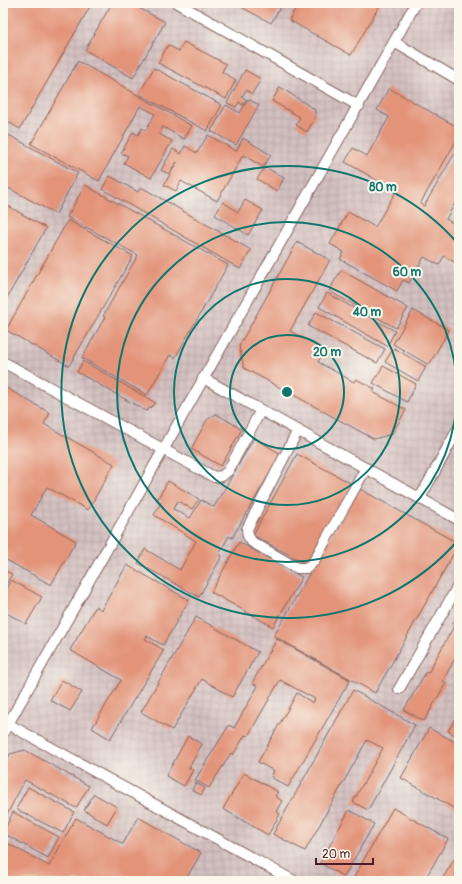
<svg xmlns="http://www.w3.org/2000/svg" width="462" height="884" font-family="Pangolin,sans-serif">
  <style>
    .industrial { fill: url(#industrial-grid) }
    .building { fill: #e29378 }
    .lines { fill: none; stroke-linecap: round; stroke-linejoin: round }
    .service-casing { stroke: #826461; stroke-width: 12 }
    .service { stroke: #fff; stroke-width: 10 }
    .ring { fill: none; stroke: #0f766e; stroke-width: 2 }
    .centre { fill: #0f766e; stroke: #fbf7ec; stroke-width: 2 }
    .ring-label { font-size: 12px; text-anchor: middle; font-weight: bold; fill: #0f766e; stroke: #fbf7ec; stroke-width: 4; stroke-linejoin: round; paint-order: stroke }
  </style>
  <defs>
    <pattern id="industrial-grid" width="8" height="8" patternUnits="userSpaceOnUse"><rect width="8" height="8" fill="#d2bfc0"/><path d="M0 4h8M4 0v8" fill="none" stroke="#b6a4a5"/></pattern>
  </defs>
  <rect width="100%" height="100%" fill="#fbf7ec"/>
  <filter id="ink" filterUnits="userSpaceOnUse"><feTurbulence type="fractalNoise" baseFrequency=".025" numOctaves="2"/><feDisplacementMap in="SourceGraphic" scale="8" xChannelSelector="R" yChannelSelector="G"/><feConvolveMatrix kernelMatrix="1 2 1 2 8 2 1 2 1" color-interpolation-filters="sRGB"/></filter>
  <filter id="wash" filterUnits="userSpaceOnUse"><feTurbulence type="fractalNoise" baseFrequency=".012" numOctaves="4" result="noise"/><feDisplacementMap in="SourceGraphic" scale="16" xChannelSelector="R" yChannelSelector="G"/><feGaussianBlur stdDeviation="0.9" result="paint"/><feColorMatrix in="noise" values="0 0 0 0 0 0 0 0 0 0 0 0 0 0 0 0 0 1.4 0 .05"/><feComposite in="paint" operator="in"/></filter>
  <g filter="url(#wash)">
    <rect width="100%" height="100%" fill="#ebe4c4"/>
    <!-- industrial -->
    <rect class="industrial" x="3" y="3" width="456" height="878"/>
    <g id="blocks">
      <!-- building -->
      <g class="building">
        <path d="M3,3h89l-72,126 -17,-10z"/>
        <path d="M112,3h18l35,19 -32,56 -48,-28z"/>
        <path d="M234,3h49l-12,20z"/>
        <path d="M299,3h82l-30,52 -62,-35z"/>
        <path d="M184,42l42,22 -4,8 14,8 -10,19 -68,-36 10,-18 11,6z"/>
        <path d="M78,61l114,65 -8,13 -21,-12 -4,7 13,7 -21,37 -27,-15 4,-7 -7,-3 12,-21 5,3 4,-7 4,2 9,-16 -15,-8 -41,75 -68,-37z"/>
        <path d="M154,68l68,37 -15,26 -68,-37z"/>
        <path d="M245,70l16,9 -9,15 -6,-4 -4,7 4,2 -3,6 -4,-3 -3,5 -9,-4z"/>
        <path d="M280,87l34,22 2,7 -9,16 -11,-7 4,-8 -28,-16z"/>
        <path d="M389,88l70,40v8l-39,68 4,2 35,-60v50l-13,23 13,8v38l-15,-9 -5,9 -15,-8 -15,26 -6,-3 -6,11 -57,-32 4,-7 -14,-8 18,-32 27,15 21,-36 -51,-29 8,-14 14,8 22,-39 -12,-7z"/>
        <path d="M248,99l11,6 -23,40 -25,-14 15,-26 14,8z"/>
        <path d="M3,132l75,41 -22,41 -53,-29z"/>
        <path d="M208,135l28,16 7,-13 28,17 -8,12 -20,-12 -26,46 -36,-20 -5,10 -12,-6 13,-23 -8,12 -8,-4 12,-21 8,5 4,-8 12,7z"/>
        <path d="M265,167l19,11 -7,13 -20,-12z"/>
        <path d="M110,176l28,16 3,-5 110,63 -11,19 -138,-80z"/>
        <path d="M85,185l143,80 -53,93 -5,-3 -23,40 -65,-37 23,-41 -2,-1 35,-61 -71,-38z"/>
        <path d="M245,200l18,10 -15,25 -33,-20 8,-13 15,10z"/>
        <path d="M3,203l43,25 -43,77z"/>
        <path d="M68,220l65,36 -64,110 -63,-36z"/>
        <path d="M297,242l33,18 -40,71 35,19 -7,12 36,20 2,-3 19,10 -2,3 33,18 -14,24 -18,5 -130,-71 -5,-22z"/>
        <path d="M341,270l67,38 -12,20 -67,-37z"/>
        <path d="M327,293l68,38 -8,15 -68,-39z"/>
        <path d="M413,310l36,20 -20,35 -36,-21z"/>
        <path d="M316,312l69,37 -8,14 -69,-37z"/>
        <path d="M394,348l32,19 -8,14 -33,-19z"/>
        <path d="M83,361l73,42 -10,8 -69,-39z"/>
        <path d="M383,366l33,18 -9,18 -34,-19z"/>
        <path d="M3,386l47,27 -6,11 70,40 -26,46 -41,-23 -16,28 45,26 -25,44 -48,-27z"/>
        <path d="M216,414l26,15 -21,37 -30,-17 16,-29z"/>
        <path d="M254,438l27,16 -49,84 -3,-2 -10,18 3,2 -23,41 -61,-34 7,-14 35,21 16,-29 -42,-26 7,-13 -4,-2 11,-19 31,18 -7,10 -14,-8 -5,8 17,9 11,-18 13,7z"/>
        <path d="M297,454l55,30 -44,81 -55,-30z"/>
        <path d="M358,488l101,56 -84,149 -101,-57z"/>
        <path d="M239,542l63,35 -29,50 -62,-35z"/>
        <path d="M127,565l62,35 -26,45 -16,-9 -2,3 19,11 -54,89 -18,-11 29,-48 -51,-30 26,-44 5,4z"/>
        <path d="M3,570l9,4 -9,16z"/>
        <path d="M11,580l31,17 -16,27 -23,-13v-17z"/>
        <path d="M459,612v39l-16,30 3,2 -22,38 -20,-11 22,-38 2,1 26,-47 -2,-1z"/>
        <path d="M196,617l62,35 -26,45 -30,-18 -30,51 -31,-18z"/>
        <path d="M277,639l73,41 -62,107 -17,-10 3,-6 -16,-9 39,-69 16,10 2,-4 -35,-19 -32,56 -3,-1 -12,20 -2,-2 -22,35 -14,-8 34,-55 5,3 24,-42 -6,-3z"/>
        <path d="M62,680l20,12 -12,19 -20,-11z"/>
        <path d="M353,690l62,35 -47,85 -15,-8 30,-54 -16,-8 -62,111 -32,-17z"/>
        <path d="M456,718l3,2v18l-11,-7z"/>
        <path d="M429,728l30,16v67l-58,-33z"/>
        <path d="M188,736l14,8 -13,24 4,2 -9,16 -18,-10z"/>
        <path d="M25,750l64,36 -13,22 -51,-28 -22,42v-54l7,-14z"/>
        <path d="M244,773l34,19 -3,4 7,5 -6,11 4,2 -12,21 -45,-26z"/>
        <path d="M196,783l9,5 -4,7 -9,-5z"/>
        <path d="M28,787l46,25 -11,21 -47,-24z"/>
        <path d="M94,794l23,13 -10,17 -23,-14z"/>
        <path d="M393,808l55,31 -24,42h-67l-4,-2z"/>
        <path d="M349,810l25,14 -30,53 -24,-14z"/>
        <path d="M13,812l46,25 -11,21 -45,-25z"/>
        <path d="M138,817l63,36 -16,28h-182v-40l46,25 27,-48 47,26z"/>
        <path d="M459,852v29h-18z"/>
      </g>
    </g>
  </g>
  <g filter="url(#ink)">
    <use href="#blocks" fill-opacity="0" stroke="#826461" stroke-width="1"/>
    <g class="lines">
      <defs>
        <g id="service">
          <path d="M177,3l182,103"/>
          <path d="M394,42l65,38"/>
          <path d="M3,362l211,115 8,-1 6,-5 33,-61"/>
          <path d="M203,378l256,142"/>
          <path d="M298,430l-51,99 1,7 4,6 45,26h10l7,-7 52,-93"/>
          <path d="M420,498l39,-71"/>
          <path d="M399,689l60,-105"/>
          <path d="M8,724l286,157"/>
          <path d="M3,733l413,-730"/>
        </g>
      </defs>
      <!-- service casing -->
      <use href="#service" class="service-casing"/>
      <!-- service -->
      <use href="#service" class="service"/>
    </g>
  </g>
  <!-- distance rings -->
  <g class="ring">
    <circle cx="287" cy="392" r="57"/>
    <circle cx="287" cy="392" r="113"/>
    <circle cx="287" cy="392" r="170"/>
    <path d="M459 539A226 226 0 1 1 459 245"/>
  </g>
  <circle cx="287" cy="392" r="6" class="centre"/>
  <g class="ring-label">
    <text x="383" y="191">80 m</text>
    <text x="407" y="276">60 m</text>
    <text x="367" y="316">40 m</text>
    <text x="327" y="356">20 m</text>
  </g>
  <!-- margin -->
  <rect width="462" height="884" fill="none" stroke="#fbf7ec" stroke-width="16"/>
  <!-- scale -->
  <path d="M316 858v6h57v-6" fill="none" stroke="#4a1f2b" stroke-width="2"/>
  <text x="322" y="858" font-size="12" fill="#4a1f2b" stroke="#fbf7ec" stroke-width="3" paint-order="stroke">20 m</text>
</svg>
